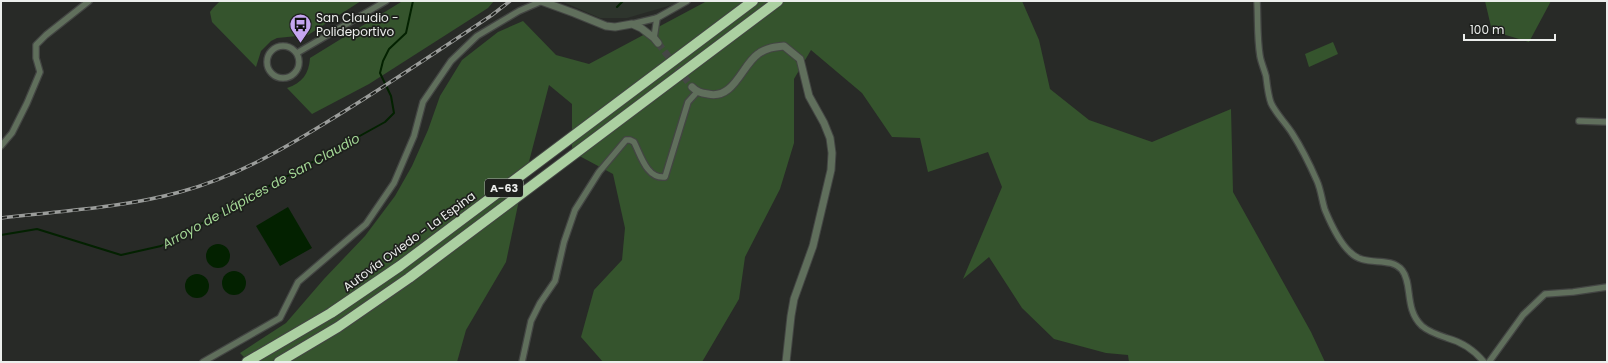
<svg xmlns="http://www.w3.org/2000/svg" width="1608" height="363" font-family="Poppins,sans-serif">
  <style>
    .built { fill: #2e352d }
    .green { fill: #35542d }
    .water { fill: #032100 }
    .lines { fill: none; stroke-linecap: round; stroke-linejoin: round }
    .stream { stroke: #032100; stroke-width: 2 }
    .tertiary-tunnel { stroke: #454745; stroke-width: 7; stroke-dasharray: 7 3.5; stroke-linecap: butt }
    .minor-casing { stroke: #434543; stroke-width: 8 }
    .tertiary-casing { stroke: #434543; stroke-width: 9 }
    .motorway-casing { stroke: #434543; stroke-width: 12 }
    .minor { stroke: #606f5c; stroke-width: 5.5 }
    .tertiary { stroke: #606f5c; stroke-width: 7 }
    .motorway { stroke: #abd0a1; stroke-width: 10 }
    .rail-casing { stroke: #9b9d9b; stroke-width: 3.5 }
    .rail { stroke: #1e201d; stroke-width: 2; stroke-dasharray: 6; stroke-linecap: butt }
    .labels { text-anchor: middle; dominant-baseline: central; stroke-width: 3.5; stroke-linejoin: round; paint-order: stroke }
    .shield { fill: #1e201d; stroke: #aeb0ae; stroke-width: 1 }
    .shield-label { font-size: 11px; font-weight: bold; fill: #eceeec }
    .poi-label { font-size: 12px; fill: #eceeec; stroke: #1e201d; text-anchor: start }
    .street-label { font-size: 12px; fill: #eceeec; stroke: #1e201d }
    .water-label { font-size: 13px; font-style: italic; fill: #a4d896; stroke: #1e201d }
  </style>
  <rect width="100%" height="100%" fill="#282a27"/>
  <!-- built -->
  <path class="built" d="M561,1h118l-4,3 -48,14h-27z"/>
  <!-- green -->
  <g class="green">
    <path d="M220,1h141l-53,34 -31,3 -6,3 -10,10 -5,16 -44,-45 -2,-10 3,-4z"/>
    <path d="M409,1h85l-6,7 -119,76 -57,30 -25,-26c15,-5 22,-14 23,-30l91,-56z"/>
    <path d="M707,1h315l17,39 11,49 39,31 63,22 79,-33 2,83 78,140 14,30h-196l-1,-7 -22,-2 -52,-14 -32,-31 -33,-51 -26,22 39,-92 -14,-35 -60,20 -8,-34 -28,-1 -30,-44 -51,-43 -17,29v64l-14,46 -35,68 -6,42 -37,63h-99l-22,-25 13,-47 28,-30 3,-32 -12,-54 -41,-22v-48l-23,-19 -30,115 -13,62 -40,68 -9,32h-208l-9,-9 46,-30 38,-44 41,-43 30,-40 17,-30 16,-36 12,-34 22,-36 36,-28 25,-11 33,34 33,9z"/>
    <path d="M1485,1h66l-22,41 -37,-11z"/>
    <path d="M1333,42l5,12 -29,13 -4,-13z"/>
  </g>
  <!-- water -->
  <g class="water">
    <path d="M288,207l24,41 -32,18 -24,-40z"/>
    <circle cx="218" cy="256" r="12"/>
    <circle cx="234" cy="283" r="12"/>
    <circle cx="197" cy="286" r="12"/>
  </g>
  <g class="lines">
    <!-- stream -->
    <g class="stream">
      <path d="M617,7l6,-6"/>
      <path d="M1,235l36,-6 84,26 40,-9 224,-124 9,-9 -3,-17 -11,-23 3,-12 6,-12 17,-16 7,-32"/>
    </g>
    <!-- tertiary-tunnel -->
    <path class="tertiary-tunnel" d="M658,43l34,44"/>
    <defs>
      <g id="minor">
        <path d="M1257,1c1,18 0,37 3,55 1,6 4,13 6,20 1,8 2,19 5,27 5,11 14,19 21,30 9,14 18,32 25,48 4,9 5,20 8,29 5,12 15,33 25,42 15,16 39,3 52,18 11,14 2,39 20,56 7,6 16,9 25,12 15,4 27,12 37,24"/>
        <path d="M632,24l25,-6 30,-17"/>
        <path d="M654,38l3,-20"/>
        <circle cx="283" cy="62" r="16"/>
        <path d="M297,53l89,-52"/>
        <path d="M1579,121l28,1"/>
        <path d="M1,146l11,-13 15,-30 13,-31 -4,-14v-13l10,-10 43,-34"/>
        <path d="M203,362l77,-44 18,-36 68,-58 28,-41 20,-47 9,-34 28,-41 26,-25 42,-25 23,-10"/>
        <path d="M522,362l9,-41 9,-18 15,-22 9,-39 11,-32 24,-38 27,-32h4l4,2c7,14 13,37 31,35l23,-75 9,-10"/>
        <path d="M1489,362l34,-47 22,-21 28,-2 34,-5"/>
      </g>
      <g id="tertiary">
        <path d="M541,1l33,12 32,13 9,1 17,-3 9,4 13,10 4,5"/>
        <path d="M692,87c5,5 9,6 16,7 26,6 34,-29 50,-40 8,-6 16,-7 26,-8l16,13 9,37 15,27 6,15 2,15 -1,17 -18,76 -19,53 -3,17 -5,46"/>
      </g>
      <g id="motorway">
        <path d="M247,362l84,-49 69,-47 353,-265"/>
        <path d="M279,362l59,-35 71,-49 369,-277"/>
      </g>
    </defs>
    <!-- minor casing -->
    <use href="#minor" class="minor-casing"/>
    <!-- tertiary casing -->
    <use href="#tertiary" class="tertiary-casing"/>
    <!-- motorway casing -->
    <use href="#motorway" class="motorway-casing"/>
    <!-- minor -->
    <use href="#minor" class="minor"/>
    <!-- tertiary -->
    <use href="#tertiary" class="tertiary"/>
    <!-- motorway -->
    <use href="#motorway" class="motorway"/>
    <defs>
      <path id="rail" d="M1,218c60,-7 121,-10 179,-26 55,-15 100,-41 147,-70 56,-34 111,-71 165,-107l18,-14"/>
    </defs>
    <!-- rail casing -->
    <use href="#rail" class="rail-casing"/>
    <!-- rail -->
    <use href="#rail" class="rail"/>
  </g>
  <!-- icons -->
  <defs>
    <symbol id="bus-pin" viewBox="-11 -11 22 30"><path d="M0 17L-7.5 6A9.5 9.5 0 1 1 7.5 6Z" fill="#c5a6f0" stroke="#1e201d"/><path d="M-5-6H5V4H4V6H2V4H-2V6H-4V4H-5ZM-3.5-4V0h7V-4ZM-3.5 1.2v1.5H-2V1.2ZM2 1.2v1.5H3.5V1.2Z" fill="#111"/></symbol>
  </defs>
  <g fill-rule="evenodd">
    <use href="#bus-pin" x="288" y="12" width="25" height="34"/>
  </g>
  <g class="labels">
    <!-- shield labels -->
    <rect class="shield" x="485" y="179" width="38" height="18" rx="3"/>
    <g class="shield-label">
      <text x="504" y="188">A-63</text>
    </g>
    <!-- poi labels -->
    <g class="poi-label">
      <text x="316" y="17">San Claudio -<tspan x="316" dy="14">Polideportivo</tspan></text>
    </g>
    <!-- street labels -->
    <g class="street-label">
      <text transform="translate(409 241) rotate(-36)">Autovía Oviedo - La Espina</text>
    </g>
    <!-- water labels -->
    <g class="water-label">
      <text transform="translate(261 191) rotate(-29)">Arroyo de Llápices de San Claudio</text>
    </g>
  </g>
  <!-- border -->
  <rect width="1608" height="363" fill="none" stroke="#eceeec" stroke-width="4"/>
  <!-- scale -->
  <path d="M1464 34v6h91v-6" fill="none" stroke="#eceeec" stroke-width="2"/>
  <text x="1470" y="34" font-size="12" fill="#eceeec" stroke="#1e201d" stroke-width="3" paint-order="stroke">100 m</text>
</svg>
